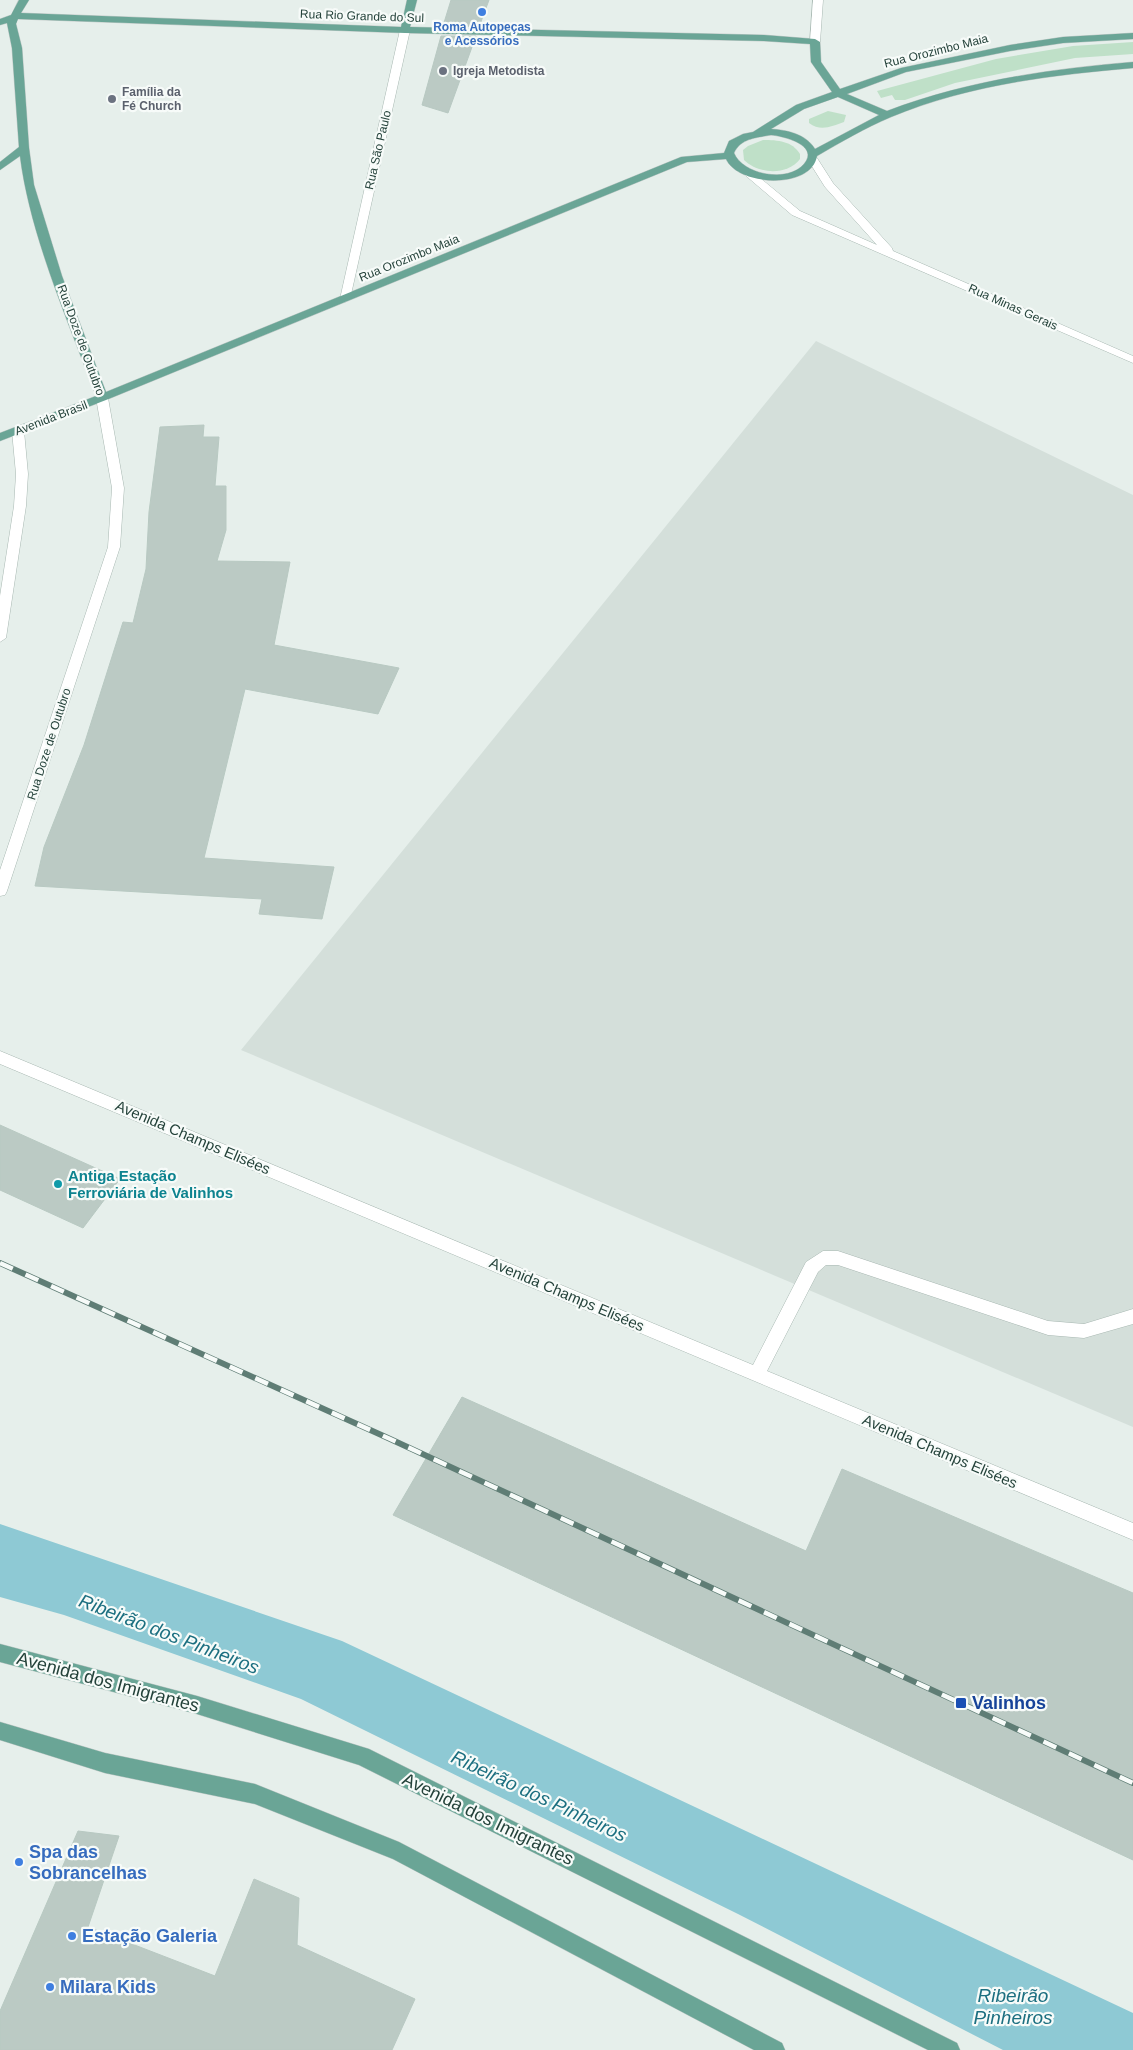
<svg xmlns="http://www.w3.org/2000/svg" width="1133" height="2050" font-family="Arial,sans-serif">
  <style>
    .built { fill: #d4dfda }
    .green { fill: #bfe0c8 }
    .water { fill: #8ec9d4 }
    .building { fill: #bbcac4; stroke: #b8c9c2 }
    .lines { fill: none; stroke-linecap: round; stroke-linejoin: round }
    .minor-casing { stroke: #a8b8b2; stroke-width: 1 }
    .major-casing { stroke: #c2cac8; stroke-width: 1 }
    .minor { fill: #fff; fill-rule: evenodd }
    .major { fill: #6aa596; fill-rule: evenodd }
    .rail-casing { stroke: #5f7d75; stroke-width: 6 }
    .rail { stroke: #f7fbf9; stroke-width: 4.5; stroke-dasharray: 14; stroke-linecap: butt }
    .shop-dot { fill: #3f7fe0; stroke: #f7fbf9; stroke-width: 2 }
    .worship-dot { fill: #6b7280; stroke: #f7fbf9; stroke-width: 2 }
    .culture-dot { fill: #0f9aa8; stroke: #f7fbf9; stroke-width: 2 }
    .transit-dot { fill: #1a4fb4; stroke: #f7fbf9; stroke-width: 2 }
    .labels { text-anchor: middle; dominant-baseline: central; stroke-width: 4.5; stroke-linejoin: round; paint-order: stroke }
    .far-street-label { font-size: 12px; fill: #24423a; stroke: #f7fbf9 }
    .far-shop-label { font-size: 12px; font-weight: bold; fill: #366cbe; stroke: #f7fbf9 }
    .far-worship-label { font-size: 12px; font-weight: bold; fill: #5b616d; stroke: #f7fbf9; text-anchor: start }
    .street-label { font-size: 15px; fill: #24423a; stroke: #f7fbf9 }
    .culture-label { font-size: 15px; font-weight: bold; fill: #0d838f; stroke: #f7fbf9; text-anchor: start }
    .near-street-label { font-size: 18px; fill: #24423a; stroke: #f7fbf9 }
    .near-transit-label { font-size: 18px; font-weight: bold; fill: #164399; stroke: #f7fbf9; text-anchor: start }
    .near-shop-label { font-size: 18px; font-weight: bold; fill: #366cbe; stroke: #f7fbf9; text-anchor: start }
    .near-water-label { font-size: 19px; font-style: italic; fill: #1c6f80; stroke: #f7fbf9 }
  </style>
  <rect width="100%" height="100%" fill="#e6efeb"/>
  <!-- built -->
  <path class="built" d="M816,341l317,154v932l-892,-377z"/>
  <!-- green -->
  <g class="green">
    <path d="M1133,42v12l-58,4 -120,25 -50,17h-10l-3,-5 -11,3 -4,-7 119,-32 77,-13z"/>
    <path d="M828,111l18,4 -2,7c-12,4 -23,10 -35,1v-4z"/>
    <path d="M763,140c15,0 29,1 37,14v5c-13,17 -42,15 -56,1l-1,-10 5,-4z"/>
  </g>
  <!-- water -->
  <path class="water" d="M0,1524l342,117 791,372v37h-130l-265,-136 -437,-215 -237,-84 -64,-18z"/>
  <!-- building -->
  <g class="building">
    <path d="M451,0h38l-10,27 -36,-1z"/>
    <path d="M441,36h35l-28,77 -26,-8z"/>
    <path d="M204,425l-1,12h16l-4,49h11v44l-9,31 73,1 -16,83 125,23 -21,46 -133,-25 -41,169 130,9 -12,52 -63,-5 3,-15 -227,-13 9,-39 40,-102 39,-123 10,1 13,-54 3,-57 11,-85z"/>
    <path d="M0,1125l120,54 -37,49 -83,-38z"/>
    <path d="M462,1397l344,154 36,-82 291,124v267l-740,-345z"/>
    <path d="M78,1831l41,5 -31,91 127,49 39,-97 45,19 -2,47 118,54 -23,51h-392v-39z"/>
  </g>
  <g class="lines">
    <defs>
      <g id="minor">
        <path d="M813,0h10l-3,42 -5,3 -5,-3z"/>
        <path d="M405,27l5,3 -60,269 -5,3 -5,-3 60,-269z"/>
        <path d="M813,157l4,1 16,25 59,65 1,3 240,105v7l-341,-148 -47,-40 1,-2h8l46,38 77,34 -52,-58 -17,-27z"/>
        <path d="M102,395l6,3 16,90 -4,59 -113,344 -2,4 -5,1v-26l108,-323 4,-59 -16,-90z"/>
        <path d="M18,427l6,4 4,43 -2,32 -20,132 -6,4v-46l14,-90 2,-32 -4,-43z"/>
        <path d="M0,1051l753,314 53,-103 17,-11h15l210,70 36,3 49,-15v15l-49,14 -36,-3 -210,-70h-12l-8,7 -51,99 366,152v17l-1133,-476z"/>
      </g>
      <g id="major">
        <path d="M19,0h10l-8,13 380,14 6,-27h10l-7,27 354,8 51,4 5,3 1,20 19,27 61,-21 109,-23 53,-8 70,-4v6l-70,4 -53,8 -104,21 -59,22 40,17c79,-30 162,-42 246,-49v6c-82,7 -165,17 -242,49 -26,11 -50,25 -74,39 -5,33 -78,31 -91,3l-39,3 -581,238 -106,41v-8l96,-37c-28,-75 -66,-161 -76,-240l-20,14v-8l19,-15 -7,-99 -5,-25 -7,2v-6l11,-4zM18,19l387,14 359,8 46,3 1,18 21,30 -36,13 -43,27 -10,2 -14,7 -5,12 -43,4 -575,235 -44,-116 -28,-91 -5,-37 -7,-100 -6,-24zM838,97l41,18 -64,34c-9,-15 -28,-19 -44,-20l33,-20zM771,135c12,1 49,10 33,29 -16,19 -61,11 -70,-11 7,-15 22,-15 37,-18z"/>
        <path d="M0,1644l197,52 172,53 588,294 3,7h-32l-569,-285 -162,-51 -197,-52z"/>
        <path d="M0,1722l105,31 150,31 144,58 383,201 3,7h-31l-361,-191 -138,-55 -150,-31 -105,-33z"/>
      </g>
    </defs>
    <!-- minor casing -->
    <use href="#minor" class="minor-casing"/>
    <!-- major casing -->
    <use href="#major" class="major-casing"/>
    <!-- minor -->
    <use href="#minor" class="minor"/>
    <!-- major -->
    <use href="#major" class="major"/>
    <defs>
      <path id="rail" d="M0,1263l388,175 745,345"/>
    </defs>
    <!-- rail casing -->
    <use href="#rail" class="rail-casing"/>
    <!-- rail -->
    <use href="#rail" class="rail"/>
  </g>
  <!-- markers -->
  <g class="shop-dot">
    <circle cx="482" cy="12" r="5"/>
    <circle cx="19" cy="1862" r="5"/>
    <circle cx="72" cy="1936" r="5"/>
    <circle cx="50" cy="1987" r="5"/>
  </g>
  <g class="worship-dot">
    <circle cx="443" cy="71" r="5"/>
    <circle cx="112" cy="99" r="5"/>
  </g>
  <circle class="culture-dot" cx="58" cy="1184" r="5"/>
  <rect class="transit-dot" x="955" y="1697" width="12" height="12" rx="2.5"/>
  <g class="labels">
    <!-- far-street labels -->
    <g class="far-street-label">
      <text transform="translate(362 16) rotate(2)">Rua Rio Grande do Sul</text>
      <text transform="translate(936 51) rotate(-14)">Rua Orozimbo Maia</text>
      <text transform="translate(378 150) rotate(-77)">Rua São Paulo</text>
      <text transform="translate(409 258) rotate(-22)">Rua Orozimbo Maia</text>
      <text transform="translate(1013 307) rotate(24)">Rua Minas Gerais</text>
      <text transform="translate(81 340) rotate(70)">Rua Doze de Outubro</text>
      <text transform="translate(51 418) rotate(-21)">Avenida Brasil</text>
      <text transform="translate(49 744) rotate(-72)">Rua Doze de Outubro</text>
    </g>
    <!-- far-shop labels -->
    <g class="far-shop-label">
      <text x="482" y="27">Roma Autopeças<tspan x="482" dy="14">e Acessórios</tspan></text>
    </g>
    <!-- far-worship labels -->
    <g class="far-worship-label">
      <text x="453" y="71">Igreja Metodista</text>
      <text x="122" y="92">Família da<tspan x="122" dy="14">Fé Church</tspan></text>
    </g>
    <!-- street labels -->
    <g class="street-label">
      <text transform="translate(193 1137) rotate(23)">Avenida Champs Elisées</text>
      <text transform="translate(567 1294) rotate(23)">Avenida Champs Elisées</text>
      <text transform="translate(940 1451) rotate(23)">Avenida Champs Elisées</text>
    </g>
    <!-- culture labels -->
    <g class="culture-label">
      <text x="68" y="1175">Antiga Estação<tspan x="68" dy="17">Ferroviária de Valinhos</tspan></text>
    </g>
    <!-- near-street labels -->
    <g class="near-street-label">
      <text transform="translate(108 1682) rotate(15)">Avenida dos Imigrantes</text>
      <text transform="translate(488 1819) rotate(26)">Avenida dos Imigrantes</text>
    </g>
    <!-- near-transit labels -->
    <g class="near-transit-label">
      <text x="972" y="1703">Valinhos</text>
    </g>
    <!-- near-shop labels -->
    <g class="near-shop-label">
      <text x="29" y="1852">Spa das<tspan x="29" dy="21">Sobrancelhas</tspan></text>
      <text x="82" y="1936">Estação Galeria</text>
      <text x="60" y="1987">Milara Kids</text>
    </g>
    <!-- near-water labels -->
    <g class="near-water-label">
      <text transform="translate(169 1634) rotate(21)">Ribeirão dos Pinheiros</text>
      <text transform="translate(539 1796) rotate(25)">Ribeirão dos Pinheiros</text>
      <text x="1013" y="1995">Ribeirão<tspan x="1013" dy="22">Pinheiros</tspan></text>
    </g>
  </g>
</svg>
